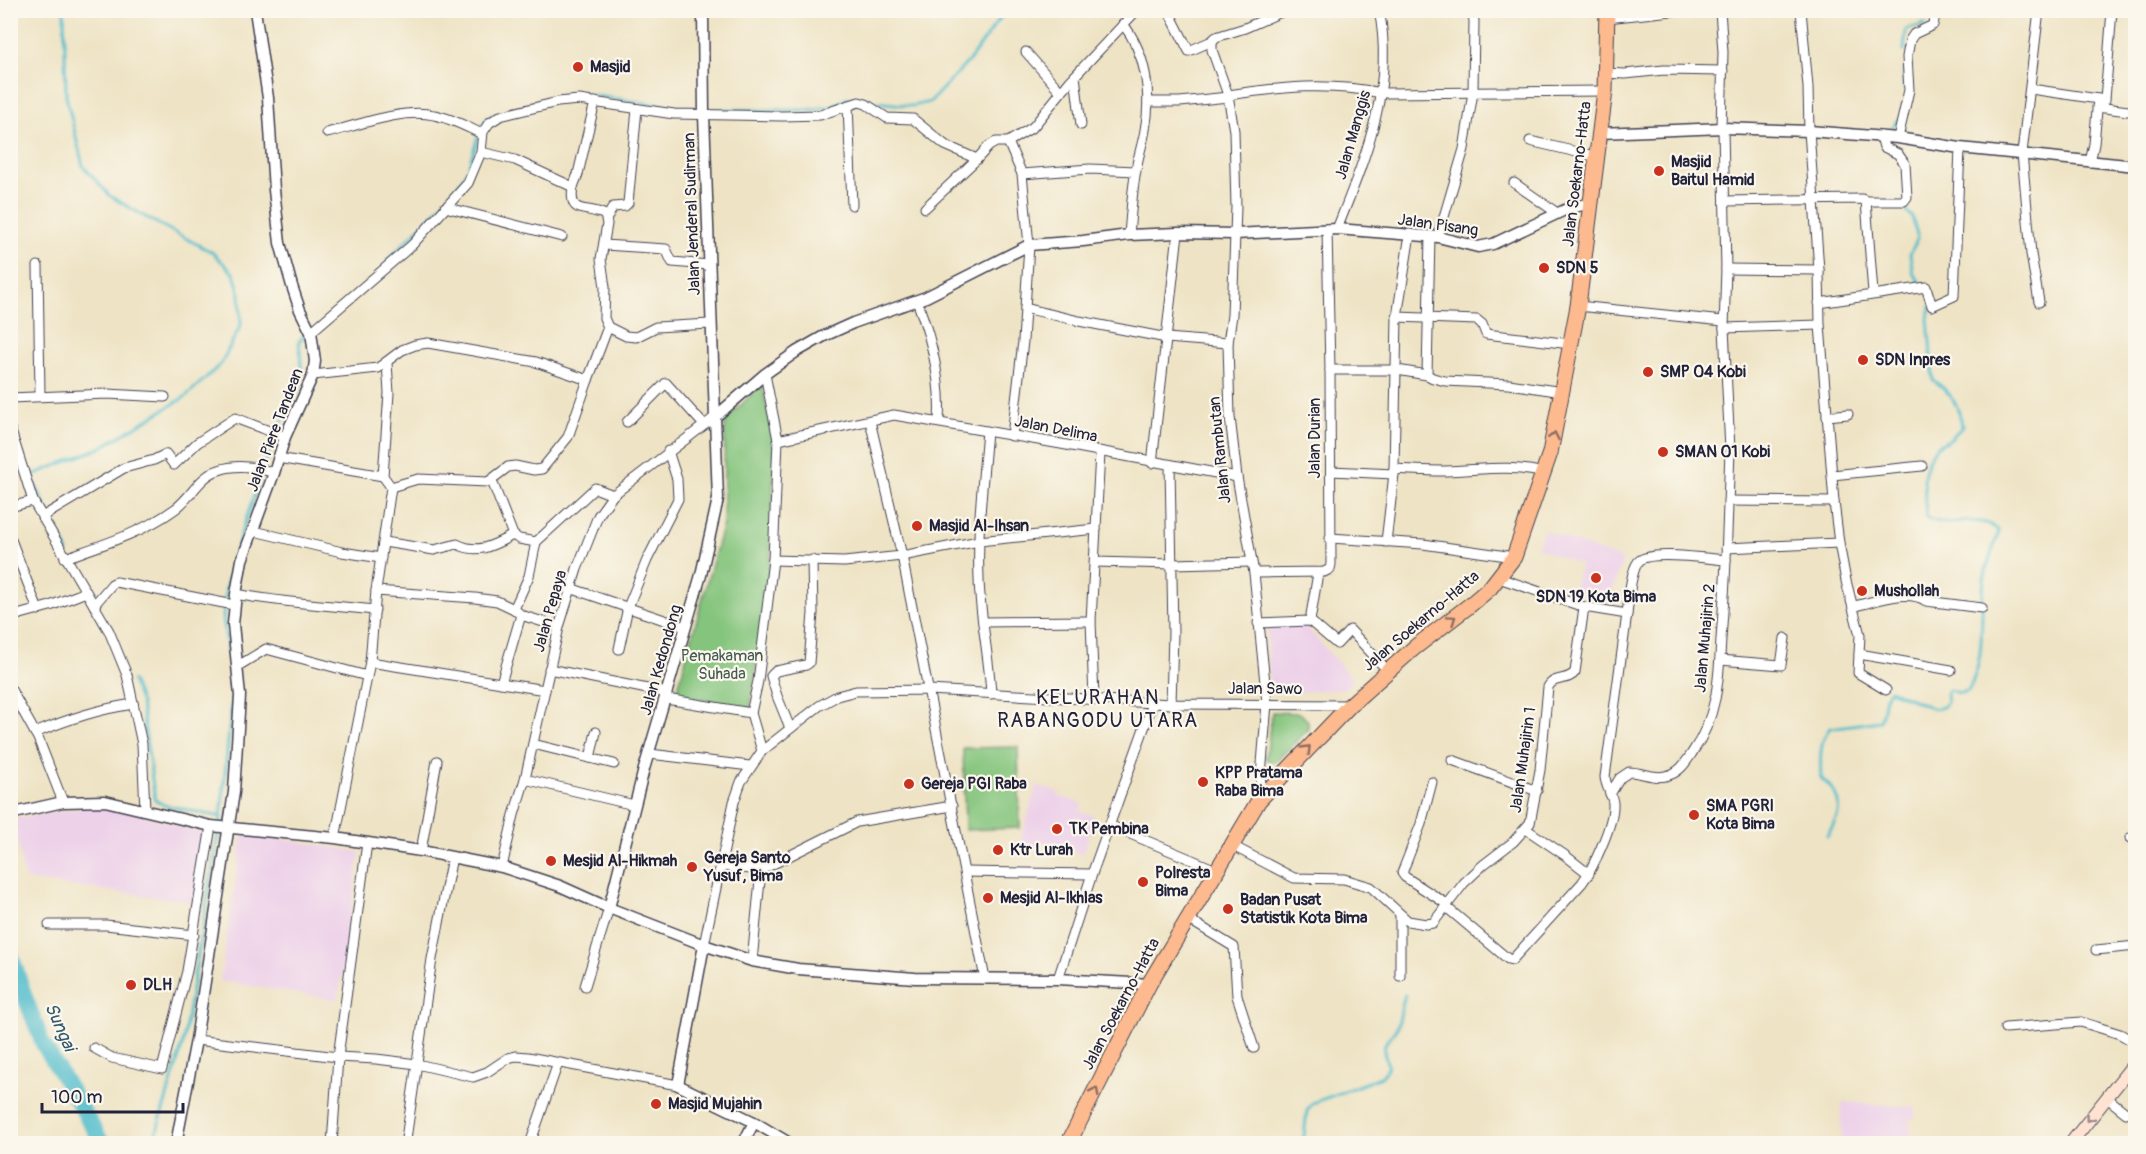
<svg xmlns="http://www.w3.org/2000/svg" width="2146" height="1154" font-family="Pangolin,sans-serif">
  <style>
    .built { fill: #edd1e9 }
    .green { fill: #84c47d; stroke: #53735c; stroke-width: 1.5 }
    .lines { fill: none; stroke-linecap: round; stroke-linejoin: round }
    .stream { stroke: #50bccb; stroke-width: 3 }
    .river { stroke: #50bccb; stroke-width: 16 }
    .minor-casing { stroke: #413f50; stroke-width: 11 }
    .tertiary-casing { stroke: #413f50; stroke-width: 13 }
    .secondary-casing { stroke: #413f50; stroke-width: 14 }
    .trunk-casing { stroke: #413f50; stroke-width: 17 }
    .minor { stroke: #fff; stroke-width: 9 }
    .tertiary { stroke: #fff; stroke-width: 10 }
    .secondary { stroke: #fee3d2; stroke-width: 12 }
    .trunk { stroke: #fcba8e; stroke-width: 15 }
    .oneway { stroke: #8f6e64 }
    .oneway2 { stroke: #9b8c8e }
    .poi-dot { fill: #c8321e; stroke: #fbf7ec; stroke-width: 2 }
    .labels { text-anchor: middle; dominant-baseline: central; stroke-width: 4.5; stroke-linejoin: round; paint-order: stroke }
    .poi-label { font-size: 16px; font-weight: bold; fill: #22223b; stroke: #fbf7ec; text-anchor: start }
    .street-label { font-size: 16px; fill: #22223b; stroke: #fbf7ec }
    .park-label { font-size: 16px; fill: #445b52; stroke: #fbf7ec }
    .water-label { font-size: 18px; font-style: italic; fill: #32586d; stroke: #fbf7ec }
    .quarter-label { font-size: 20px; letter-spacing: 1.5px; fill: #22223b; stroke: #fbf7ec }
  </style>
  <rect width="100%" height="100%" fill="#fbf7ec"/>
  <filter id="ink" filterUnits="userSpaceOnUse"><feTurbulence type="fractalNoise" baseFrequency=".0167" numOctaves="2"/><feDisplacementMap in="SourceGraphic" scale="12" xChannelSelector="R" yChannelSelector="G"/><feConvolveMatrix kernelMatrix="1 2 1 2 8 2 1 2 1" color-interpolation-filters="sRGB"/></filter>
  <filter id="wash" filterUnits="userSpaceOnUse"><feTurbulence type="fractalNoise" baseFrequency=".008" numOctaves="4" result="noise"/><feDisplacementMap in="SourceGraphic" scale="24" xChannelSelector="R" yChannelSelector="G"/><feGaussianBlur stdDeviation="1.35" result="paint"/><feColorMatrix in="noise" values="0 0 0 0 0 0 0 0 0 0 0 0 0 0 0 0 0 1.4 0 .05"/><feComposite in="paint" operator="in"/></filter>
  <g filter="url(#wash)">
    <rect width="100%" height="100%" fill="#eee3c4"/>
    <!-- built -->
    <g class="built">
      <path d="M1544,530l79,30 -16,44 -35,-13 9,-26 -44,-17z"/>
      <path d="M1302,622l52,59 -11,8 -73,5 -3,-68z"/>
      <path d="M1037,785l22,7 -1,4 24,7 -2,8 14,5 -11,38 -42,-13 -3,9 -19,-6z"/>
      <path d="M102,805l38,9 66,20 -11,68 -170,-22 -12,-61z"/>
      <path d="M243,833l117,19 -22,148 -118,-19z"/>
      <path d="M1842,1102l73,5 1,10 -7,3 3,23h-71z"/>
    </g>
    <!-- green -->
    <g class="green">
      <path d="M762,384l13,63 -5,120 -20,142 -74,-14 47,-171 2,-103z"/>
      <path d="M1272,712l28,1 8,8v9l-34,33 -8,-4z"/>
      <path d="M1018,747l2,81 -55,2 -2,-82z"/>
    </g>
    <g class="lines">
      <!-- stream -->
      <g class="stream">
        <path d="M1904,51l2,-21 19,-6"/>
        <path d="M1904,70v17"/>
        <path d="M578,96l12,-1 106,15h110l25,-3 17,-9 8,1"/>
        <path d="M543,101l17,-3"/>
        <path d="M868,101l44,5 18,-4 38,-40 38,-52"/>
        <path d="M480,129l7,-11 6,-2"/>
        <path d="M1889,133l9,-14"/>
        <path d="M1907,202l-3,7 8,8 6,21 -8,16 3,19 8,11"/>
        <path d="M387,261l55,-56 20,-25 6,-11 10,-33"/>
        <path d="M10,382l2,2 -2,8"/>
        <path d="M10,414l2,12"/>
        <path d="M27,469l41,83"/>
        <path d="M30,476l70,-28 85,-51 36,-33 20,-39 -1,-31 -6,-20 -22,-22 -63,-33 -39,-23 -27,-30 -17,-70 -2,-86"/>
        <path d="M132,681l9,22 14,97 9,5 57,12"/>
        <path d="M1827,836c10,-16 18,-31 4,-48 -3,-4 -7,-7 -10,-10 -1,-16 -2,-39 9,-50l50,-7c5,-10 1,-23 10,-31l44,19 9,-2 4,-5 -1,-9 3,-3 11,3 8,-2c18,-32 12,-67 15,-101 1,-22 10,-39 16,-59 -24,-21 -48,1 -73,-14l-2,-41 5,-18 7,-11 14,-8 12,-12c-2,-21 -12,-36 -29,-47l-5,-62 2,-11"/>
        <path d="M153,1144l30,-101 38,-226 12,-130 -10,-69 3,-31 15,-53 33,-96 24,-48 4,-13 -3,-36 9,-9"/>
        <path d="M1303,1144l4,-33 6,-8 68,-26c14,-13 1,-17 3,-30 2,-8 10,-13 13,-20 4,-10 4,-21 8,-32"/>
      </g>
      <!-- river -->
      <path class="river" d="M10,952l15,45 18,47 60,100"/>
    </g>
  </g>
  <g filter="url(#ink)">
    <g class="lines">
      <defs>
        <g id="minor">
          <path d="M1168,10l21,41 23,-10 4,-4 29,-9 41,-18"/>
          <path d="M1720,10l3,42 -2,76"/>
          <path d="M1801,10l7,77 1,44 10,139 1,55 14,177 5,41 7,38 14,54 -2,38 28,17"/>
          <path d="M1607,18l74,-8"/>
          <path d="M1123,24c23,29 29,70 22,106 -2,13 -7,26 -9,40 -4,21 -5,43 -7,65"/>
          <path d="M1212,41v9l16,45 6,36 2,76 -4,108 -4,28 2,74 7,60 17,96 13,130 -8,97"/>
          <path d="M1026,52l35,40"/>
          <path d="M1605,73l20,1 39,-4 59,1"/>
          <path d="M1075,76l6,49"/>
          <path d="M2031,89l74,11 7,-90"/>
          <path d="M1228,95c54,-8 99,-13 154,-2l223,-2"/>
          <path d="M1148,102h32l48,-5"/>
          <path d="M848,105l4,100"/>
          <path d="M2097,107l39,5"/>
          <path d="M1723,128l3,141 -2,59 6,122 -4,110"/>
          <path d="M327,133c32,-8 75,-25 107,-18 17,3 33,12 48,19"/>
          <path d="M1898,138l11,-48 -2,-33 3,-17 4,-6 19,-9 3,-15"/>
          <path d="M1530,141l68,16"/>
          <path d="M1008,142l14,32 7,71 -6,96 -11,95"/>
          <path d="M481,152l34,8 58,27c-5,30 14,18 32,28l2,9 -6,35 4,28 -1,31 4,9 18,9 10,1 20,-10 54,-3"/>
          <path d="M2090,162l4,-18 4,-45"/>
          <path d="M1022,174l68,-5 46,2"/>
          <path d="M1514,183l43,30"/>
          <path d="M573,187l5,-13 17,-72"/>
          <path d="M1725,201l137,-2 4,2h38l3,-4 -2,-33 -7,-10 -14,-7 -3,-11"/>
          <path d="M1866,201l7,92"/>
          <path d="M445,207l117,30"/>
          <path d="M925,208l52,-49"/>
          <path d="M607,218l6,-11 12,-1 3,-3 9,-94"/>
          <path d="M1337,229c28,-71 58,-141 42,-219"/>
          <path d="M1438,237l26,-88 9,-57 1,-71 -2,-11"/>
          <path d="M604,245l62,4 6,13 37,3"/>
          <path d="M38,266l2,129"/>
          <path d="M1726,269l93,1"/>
          <path d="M917,301c15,39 25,79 22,121"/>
          <path d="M2039,302l-8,-48 -9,-101 17,-143"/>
          <path d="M1819,303l107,-16 6,19 22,-10 6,-148"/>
          <path d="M1578,306l145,15"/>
          <path d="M1025,308l54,13 88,17 61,5"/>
          <path d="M1397,317l80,3 5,4 4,10 85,10"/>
          <path d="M1724,328l96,-3"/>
          <path d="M311,332l101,-87 56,-62 13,-31 2,-20 6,-9 11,-7 58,-14 21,-2 95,14 109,2 37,-1 39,-13 7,2 21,14 26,1 32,26 32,14 12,-13 7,-4h12l25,-15 37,-46 67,-71"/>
          <path d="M1330,370h67l30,5 6,3 12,3 64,3 54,8"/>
          <path d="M765,374l13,66 116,-25 167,29 176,33"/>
          <path d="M313,375l65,-7 24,-18 13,-5 13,-2 108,19 52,18 20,-53"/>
          <path d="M1427,375l3,-139"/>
          <path d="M10,398l97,-4 58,3"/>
          <path d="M1827,416l21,-2"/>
          <path d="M870,421l32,135 83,423"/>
          <path d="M627,422l39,-39 38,42"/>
          <path d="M10,428l23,73 76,130 18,44 15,69 3,65"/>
          <path d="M987,431c-4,49 -10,98 -8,148 1,38 10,76 12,115"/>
          <path d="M278,458l105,18"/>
          <path d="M1152,463l26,-230"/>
          <path d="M1170,465l3,168 -2,71"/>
          <path d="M1394,469l3,-152 13,-83"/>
          <path d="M1331,471l63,3v-5c17,1 35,2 52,2 35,-1 63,-7 98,2"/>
          <path d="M1832,475l90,-9"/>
          <path d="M492,481l21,54 6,4 17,3 59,-54 18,7"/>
          <path d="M391,487l27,-8 70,3 20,-15 7,-1 19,4 8,-1 26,-32 20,-57"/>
          <path d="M1728,501l106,1"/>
          <path d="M10,507l23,-6"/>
          <path d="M42,517l82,-49 30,-8 12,-6 8,11 23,-22 38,-25 50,19"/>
          <path d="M254,531l88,21 39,6"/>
          <path d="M10,537l28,73"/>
          <path d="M1330,538l93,6 91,13"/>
          <path d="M384,542l50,8 23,-6c21,11 37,1 56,-9"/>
          <path d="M1386,542l8,-68"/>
          <path d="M1726,548l113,-5"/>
          <path d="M65,558c37,-13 77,-25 110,-49 16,-11 24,-33 44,-39 17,-6 38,-3 55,3"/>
          <path d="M773,560l71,2 58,-6 77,-15 117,-12"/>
          <path d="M1095,562l78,2 78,-2"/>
          <path d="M1254,573l70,-1 6,-3 1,-5 -1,-194 -3,-141"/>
          <path d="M1499,578l85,29 43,7c2,-14 3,-41 11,-52 9,-13 72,-3 88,-2 -1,26 -3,52 -5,79 -2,41 -4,79 -29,114 -6,9 -12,19 -23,22 -14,5 -26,-3 -40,-3l-9,6 -10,16"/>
          <path d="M570,588l115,39"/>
          <path d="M376,591l99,7 22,3 17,8 7,6 38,12"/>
          <path d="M236,594c46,9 93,11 139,16"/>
          <path d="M94,605l18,-21 4,-2 118,23"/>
          <path d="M1854,606c21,-4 53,-18 72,-5l56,7"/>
          <path d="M514,609l15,-33 7,-34"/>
          <path d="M10,617l40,-11 36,-14"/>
          <path d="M1310,621l27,23 13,-14 39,42"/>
          <path d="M983,622l108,-1"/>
          <path d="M1258,623l52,-2 8,-48"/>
          <path d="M619,649l9,-42 19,-47 31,-61 -1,-20 -9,-28"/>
          <path d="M1859,654l92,16"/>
          <path d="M1720,660l61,5 4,-27"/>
          <path d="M370,662l175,28"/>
          <path d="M238,666l28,-17 101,27"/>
          <path d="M549,669l118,24"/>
          <path d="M501,683l20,-68"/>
          <path d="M10,688l28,50 25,64"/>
          <path d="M666,699l85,14"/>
          <path d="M1094,699l-3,-78 9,-168"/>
          <path d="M790,728l-13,-32 -6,-20 5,-5 30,-6 3,-2 4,-50 -1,-53"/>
          <path d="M35,733c33,-14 64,-24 98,-29"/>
          <path d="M533,744l81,20"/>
          <path d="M762,751l-11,-38 7,-32 15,-121 5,-120"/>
          <path d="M650,754l100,12"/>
          <path d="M590,758l6,-26"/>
          <path d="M1452,760l85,31"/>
          <path d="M525,779l109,26"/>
          <path d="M1432,782l-11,42 -19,49 3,4 42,27"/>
          <path d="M1109,825l107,45"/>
          <path d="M1526,829l40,27 23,18"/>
          <path d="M335,838l35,-176 6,-71 15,-104 -8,-11 6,-83 -2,-30"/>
          <path d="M2130,838l6,1"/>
          <path d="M1231,845l63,33 50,1 27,8 37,34 18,3 7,-1 31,-40 19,-18 30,-23 17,-19 10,-53 8,-83c7,-12 20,-5 27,-15l9,-65"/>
          <path d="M421,851l16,-90"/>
          <path d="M720,866l41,4 96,-48 95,-16"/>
          <path d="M502,867l12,-52 11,-36 34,-152 18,-58 21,-53 15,-21 102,-78"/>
          <path d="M965,872l127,2"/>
          <path d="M1445,906l63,53 4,1 70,-77c12,-16 32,-60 31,-79 0,-9 -7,-16 -8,-27l22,-163"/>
          <path d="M1400,915v61"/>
          <path d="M1188,919l46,28 3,49 17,52"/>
          <path d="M49,925h57l88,10"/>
          <path d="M704,945l30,-143 7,-20 21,-31 57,-45 18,-10 19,-5 73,-1 242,14 179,1"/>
          <path d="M2096,950l40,-4"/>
          <path d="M752,961l9,-91"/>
          <path d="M1058,979l34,-105 61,-171"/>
          <path d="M585,986l24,-78"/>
          <path d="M2005,1028l76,-6 39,12 16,9"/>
          <path d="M196,1040l142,17 38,2 41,5 56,13 14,-5 21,-14 8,-2 12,1 150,28"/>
          <path d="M94,1048l18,10 50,11 25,-98 24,-145"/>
          <path d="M2106,1097l20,16 10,-3"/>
          <path d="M332,1144l6,-87 29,-214"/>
          <path d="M403,1144l3,-5 26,-180 20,-102"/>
          <path d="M530,1144l28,-81"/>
        </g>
        <g id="tertiary">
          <path d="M1600,133l123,-5 86,3 89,7 62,10 176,18"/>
          <path d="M715,417l50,-43 31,-22 28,-16 29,-13 73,-26 103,-52 54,-4 46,-6 49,-2 57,1 102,-5 101,8 40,10 15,-3 76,-36 23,-5"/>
          <path d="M10,814l53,-12 42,-1 106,25 124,12 86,13 81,16 58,19 49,22 95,37 48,16 46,8 117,9 143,1 91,5"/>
          <path d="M609,908l35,-139 57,-194 17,-76 -14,-384 -1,-105"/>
          <path d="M704,945l-26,140 76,37 37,22"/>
          <path d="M176,1144l20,-104 38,-248 6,-96 -7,-72 3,-30 6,-34 32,-87 11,-36 28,-62 2,-14 -4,-29 -11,-22 -8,-24 -12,-43 -6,-53 -6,-92 -13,-88"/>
          <path d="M743,1144l11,-22"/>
        </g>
        <path id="secondary" d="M2070,1144l66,-83"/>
        <path id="trunk" d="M1068,1144l81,-160 110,-184 91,-95 64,-57 56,-43 20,-17 24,-31 36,-104 28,-147 27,-215 2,-81"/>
      </defs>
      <!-- minor casing -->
      <use href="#minor" class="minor-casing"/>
      <!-- tertiary casing -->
      <use href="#tertiary" class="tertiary-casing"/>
      <!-- secondary casing -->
      <use href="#secondary" class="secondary-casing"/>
      <!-- trunk casing -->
      <use href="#trunk" class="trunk-casing"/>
      <!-- minor -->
      <use href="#minor" class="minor"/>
      <!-- tertiary -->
      <use href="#tertiary" class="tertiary"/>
      <!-- secondary -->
      <use href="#secondary" class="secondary"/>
      <!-- trunk -->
      <use href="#trunk" class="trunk"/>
    </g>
    <!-- one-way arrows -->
    <defs><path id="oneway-chevron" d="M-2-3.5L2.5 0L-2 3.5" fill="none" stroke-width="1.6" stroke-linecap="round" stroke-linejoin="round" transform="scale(1.5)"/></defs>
    <g class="oneway">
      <use href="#oneway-chevron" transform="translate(1554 436) rotate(-78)"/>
      <use href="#oneway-chevron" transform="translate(1452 619) rotate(-35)"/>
      <use href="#oneway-chevron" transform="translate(1307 749) rotate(-46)"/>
      <use href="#oneway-chevron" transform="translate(1095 1091) rotate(-63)"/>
    </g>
    <use class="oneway2" href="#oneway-chevron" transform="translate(2089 1118) rotate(127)"/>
  </g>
  <!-- markers -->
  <g class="poi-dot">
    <circle cx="578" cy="67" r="6"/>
    <circle cx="1659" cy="171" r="6"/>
    <circle cx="1544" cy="268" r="6"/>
    <circle cx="1863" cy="360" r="6"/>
    <circle cx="1648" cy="372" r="6"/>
    <circle cx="1663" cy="452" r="6"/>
    <circle cx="917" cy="526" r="6"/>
    <circle cx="1596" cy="578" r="6"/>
    <circle cx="1862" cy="591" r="6"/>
    <circle cx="1203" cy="782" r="6"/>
    <circle cx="909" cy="784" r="6"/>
    <circle cx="1694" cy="815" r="6"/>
    <circle cx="1057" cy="829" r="6"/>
    <circle cx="998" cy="850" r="6"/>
    <circle cx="551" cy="861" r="6"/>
    <circle cx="692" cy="867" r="6"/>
    <circle cx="1143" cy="882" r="6"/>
    <circle cx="988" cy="898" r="6"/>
    <circle cx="1228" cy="909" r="6"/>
    <circle cx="131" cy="985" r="6"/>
    <circle cx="656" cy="1104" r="6"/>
  </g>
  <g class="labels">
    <!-- poi labels -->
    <g class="poi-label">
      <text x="590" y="67">Masjid</text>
      <text x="1671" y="162">Masjid<tspan x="1671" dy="18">Baitul Hamid</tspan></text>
      <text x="1556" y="268">SDN 5</text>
      <text x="1875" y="360">SDN Inpres</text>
      <text x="1660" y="372">SMP 04 Kobi</text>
      <text x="1675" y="452">SMAN 01 Kobi</text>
      <text x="929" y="526">Masjid Al-Ihsan</text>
      <text x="1874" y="591">Mushollah</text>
      <text x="1596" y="597" text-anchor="middle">SDN 19 Kota Bima</text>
      <text x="1215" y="773">KPP Pratama<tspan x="1215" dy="18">Raba Bima</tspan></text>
      <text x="921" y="784">Gereja PGI Raba</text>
      <text x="1706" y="806">SMA PGRI<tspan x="1706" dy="18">Kota Bima</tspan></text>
      <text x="1069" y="829">TK Pembina</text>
      <text x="1010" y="850">Ktr Lurah</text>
      <text x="704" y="858">Gereja Santo<tspan x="704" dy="18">Yusuf, Bima</tspan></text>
      <text x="563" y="861">Mesjid Al-Hikmah</text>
      <text x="1155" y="873">Polresta<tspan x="1155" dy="18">Bima</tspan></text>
      <text x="1000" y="898">Mesjid Al-Ikhlas</text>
      <text x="1240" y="900">Badan Pusat<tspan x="1240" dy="18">Statistik Kota Bima</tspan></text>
      <text x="143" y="985">DLH</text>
      <text x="668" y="1104">Masjid Mujahin</text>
    </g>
    <!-- street labels -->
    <g class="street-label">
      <text transform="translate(1353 135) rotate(-74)">Jalan Manggis</text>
      <text transform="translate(1577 174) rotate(-83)">Jalan Soekarno-Hatta</text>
      <text transform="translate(692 214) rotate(-92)">Jalan Jenderal Sudirman</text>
      <text transform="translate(1438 225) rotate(8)">Jalan Pisang</text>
      <text transform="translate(1056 429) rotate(11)">Jalan Delima</text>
      <text transform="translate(275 430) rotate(-69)">Jalan Piere Tandean</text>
      <text transform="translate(1315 438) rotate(-90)">Jalan Durian</text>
      <text transform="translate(1220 450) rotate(-96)">Jalan Rambutan</text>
      <text transform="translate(550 611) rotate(-74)">Jalan Pepaya</text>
      <text transform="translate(1421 621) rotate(-40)">Jalan Soekarno-Hatta</text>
      <text transform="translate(1705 638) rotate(-85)">Jalan Muhajirin 2</text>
      <text transform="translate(661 660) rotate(-74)">Jalan Kedondong</text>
      <text x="1265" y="689">Jalan Sawo</text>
      <text transform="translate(1523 760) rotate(-82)">Jalan Muhajirin 1</text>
      <text transform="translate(1121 1004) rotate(-62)">Jalan Soekarno-Hatta</text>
    </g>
    <!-- park labels -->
    <g class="park-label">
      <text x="722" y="656">Pemakaman<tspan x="722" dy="18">Suhada</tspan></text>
    </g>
    <!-- water labels -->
    <g class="water-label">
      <text transform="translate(60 1027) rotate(66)">Sungai</text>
    </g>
    <!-- quarter labels -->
    <g class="quarter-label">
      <text x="1098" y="697">KELURAHAN<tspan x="1098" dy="23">RABANGODU UTARA</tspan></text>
    </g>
  </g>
  <!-- margin -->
  <rect width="2146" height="1154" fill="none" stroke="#fbf7ec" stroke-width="36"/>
  <!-- scale -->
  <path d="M42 1103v9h141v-9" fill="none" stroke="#22223b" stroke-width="3"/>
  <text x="51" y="1103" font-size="18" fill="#22223b" stroke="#fbf7ec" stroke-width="4.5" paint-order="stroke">100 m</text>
</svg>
